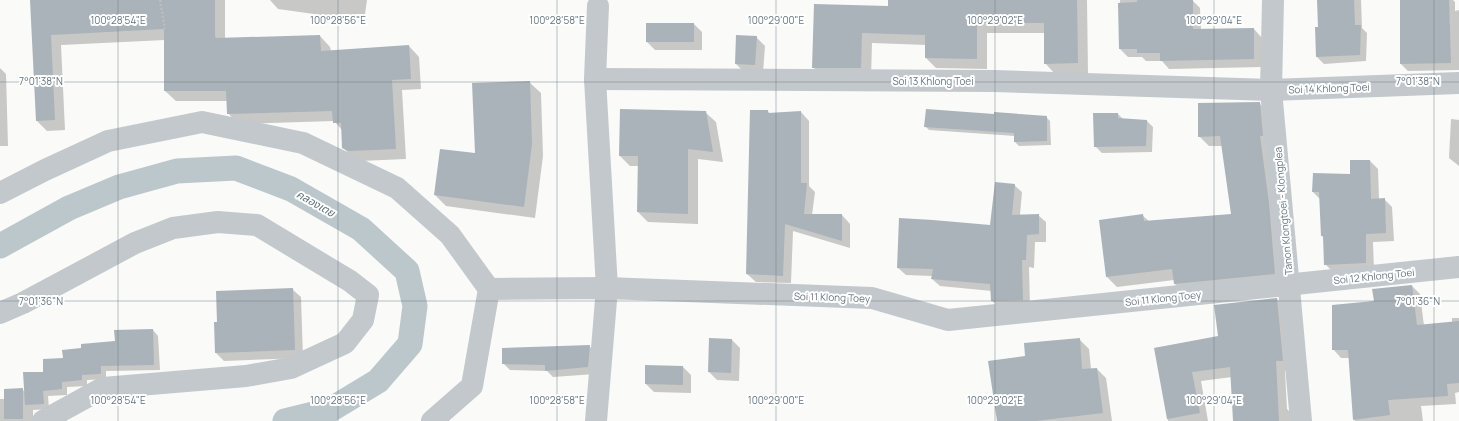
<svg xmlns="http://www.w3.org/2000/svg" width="1459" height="421" font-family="Manrope,'Noto Sans Thai',sans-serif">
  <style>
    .shadow { fill: #0003 }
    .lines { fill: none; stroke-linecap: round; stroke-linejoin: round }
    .canal { stroke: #bbc7cb; stroke-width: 25 }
    .building { fill: #aab3b9 }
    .path { stroke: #bbbfc2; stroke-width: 2.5; stroke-dasharray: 2 2; stroke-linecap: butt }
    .minor { stroke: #c3c8cc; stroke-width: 22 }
    .ticks { fill: none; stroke: #657683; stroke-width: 1; stroke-opacity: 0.45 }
    .labels { text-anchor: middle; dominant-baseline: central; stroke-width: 4; stroke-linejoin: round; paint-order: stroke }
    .street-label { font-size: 10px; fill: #657683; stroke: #fff }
    .water-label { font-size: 11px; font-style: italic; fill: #60757c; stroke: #fff }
    .ticks-label { font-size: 10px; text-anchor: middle; fill: #657683; stroke: #fff; stroke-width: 4; stroke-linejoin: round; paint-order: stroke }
  </style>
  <rect width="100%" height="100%" fill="#fafaf8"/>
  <!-- shadow -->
  <g class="shadow">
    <path d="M31,0h194v39l95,-3 10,11 1,4 78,-5 10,11 2,32 -19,1 4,69 -46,2 -6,-3 -11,-10v-17l-9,-10 -96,3 -10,-11 -1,-12h-51l-11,-10v-51l-104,5 4,85 -18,1 -10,-10z"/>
    <path d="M270,0h97l-3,21 -86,-12z"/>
    <path d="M889,0h198l1,73 -33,1 -10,-11v-30h-58v36l-51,-1 -10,-10v-13l-54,-2 -1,35h-48l-10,-11 76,-60z"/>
    <path d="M1120,0h72l8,8 1,22 53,-1 8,9v29l-93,2 -7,-8h-16l-4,-4h-14l-8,-8z"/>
    <path d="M1318,0h43l1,28 5,5 -1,28 -42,3 -7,-7 -1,-29h3z"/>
    <path d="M1401,0h52l2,2v9l4,-1v60l-51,1 -7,-7z"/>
    <path d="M694,24l8,8v18h-47l-8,-8z"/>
    <path d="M756,37l9,9 -2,27 -19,-1 -8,-8z"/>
    <path d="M0,68l6,6 2,72h-8z"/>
    <path d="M529,82l12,11 2,63 -8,62 -89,-12 -11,-11 41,-40z"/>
    <path d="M1259,103l10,10 16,170 -100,11 -10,-10 -1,-4 -57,7 -10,-10 36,-61 6,5 83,-6 -9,-69h-14l-10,-10z"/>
    <path d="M768,111l2,3 31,-2 8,9v65l6,6 -3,23h30l8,9v24l-57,-17 -2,52 -35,-1 -9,-8z"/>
    <path d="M705,112l11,10 7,40 -25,-3v65l-50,-2 -10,-10 1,-46h-9l-10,-10z"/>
    <path d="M1118,114l5,5 24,2 6,6 -1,25 -50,1 -7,-7z"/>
    <path d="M1046,117l4,4 1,24 -32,1 -4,-4v-6l-86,-6 -4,-4z"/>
    <path d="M1451,119l8,1v46l-10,-8z"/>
    <path d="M1370,161l8,8 1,30h5l8,8 2,34 -21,1 1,29 -41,1 -8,-8 -1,-26 -2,-2 -2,-37 -7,-7 38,-17z"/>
    <path d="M1014,185l8,7 -2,23h18l8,7v20h-11l-1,26 -5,-1 1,40 -30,1 -8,-7v-10l-52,-5 -8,-7 1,-3 -27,-1 -8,-7 93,-42z"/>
    <path d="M1412,286l8,8 4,32 28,-3v-5h7v74l-4,1 1,11 -35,2 2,15h-68l-6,-63h-8l-8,-9 42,-47z"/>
    <path d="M292,289l9,8 2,61 -79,3 -8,-8 -1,-30z"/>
    <path d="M1277,299l10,10 5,61 -7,1 2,38 9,9 1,3h-63l-2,-44 -31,4 7,40h-40l-13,-73 64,-11z"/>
    <path d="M153,330l5,6 2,34 -54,1v8l-19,1v6l-20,1v8l-19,1 1,13 -16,1v11h-33v-22h5l17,-10 4,4 19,-20 19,-14 18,-10 34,-7z"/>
    <path d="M1079,339l10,10 2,20h6l9,9 6,43h-114l28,-64z"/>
    <path d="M732,340l8,8 -1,33 -22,-1 -8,-8z"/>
    <path d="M589,346l7,7 -1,21 -42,3 -6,-6 -37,-1 -7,-7z"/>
    <path d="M646,366l37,1 8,8v18l-37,-1 -8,-8z"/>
  </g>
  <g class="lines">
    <!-- canal -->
    <path class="canal" d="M0,246l69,-38 50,-21 58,-16 59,-3 55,21 70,40 46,42 8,35 -5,38 -32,37 -48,29 -45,11"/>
  </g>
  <!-- building -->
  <g class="building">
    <path d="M30,0h185v36l1,2 104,-3 1,16 88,-6 2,34 -19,1 4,69 -47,2 -7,-3 -1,-25h-8l-1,-12 -105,3 -1,-23h-62v-62l-113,6 4,85 -19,1z"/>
    <path d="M888,0h189l1,63 -34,1v-41h-67v36l-52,-1v-23l-63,-2 -1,35h-49l2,-64 74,2z"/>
    <path d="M1137,0h56v29l61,-1v31l-94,2v-8h-23v-4h-18l-1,-46 19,-1z"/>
    <path d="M1317,0h37l1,25h6l-1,30 -44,2 -1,-30h3z"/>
    <path d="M1400,0h49l2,63 -51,1z"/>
    <rect x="646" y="23" width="48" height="19"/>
    <path d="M736,35l21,1 -2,29 -20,-1z"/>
    <path d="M530,81l2,63 -8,63 -90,-12 6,-46 35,4 -3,-70z"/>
    <path d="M1260,102l3,34h-3l9,67 6,71 -101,10 -2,-15 -66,8 -7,-57 44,-6 1,7 87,-7 -11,-78 -22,1v-34z"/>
    <path d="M620,109l86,2 7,41 -25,-3v65l-51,-2 1,-56h-19z"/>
    <path d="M926,109l68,5v-2l53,4v25l-33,1v-9l-90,-6z"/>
    <path d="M750,110h18v3l33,-2v72h6l-3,31h38v27l-57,-17 -2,52 -37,-2z"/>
    <path d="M1093,113h25v5l29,2 -1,26 -52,1z"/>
    <path d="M1350,160h20l1,39 14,-1 1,35 -20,1v29l-42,2 -1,-29h-2l-2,-44h-7l1,-19 37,1z"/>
    <path d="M995,182l20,2 -3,31 27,-1v20l-12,1 -1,25h-4l1,40 -32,1 -1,-17 -59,-5 2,-10 -36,-1 2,-50 34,2 57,5z"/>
    <path d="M1412,285l5,40 42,-4v62l-12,1 1,12 -60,4 2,15 -37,5 -5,-70h-16v-45l42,-4 -2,-12z"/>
    <path d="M293,288l2,62 -80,3 -1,-31h3l-1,-31z"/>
    <path d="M1277,298l6,63h-7l3,60h-46l-3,-54 -38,5 8,41 -33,6 -13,-71 64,-12 -4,-31z"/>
    <path d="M153,329l1,36 -53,1v8l-19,1v5l-20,2v7l-19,2 1,13 -19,1 -2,-33h20v-13l20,-1 -1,-8 19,-2v-4l34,-3 -1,-11z"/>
    <path d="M709,338l23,1 -1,34 -23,-1z"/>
    <path d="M1080,338l2,31 15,-1 6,45 -68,8h-38l-9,-60 37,-5 -1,-13z"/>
    <path d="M590,345l-2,22 -43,4v-6l-43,-1v-16z"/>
    <path d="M645,365l38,1v19l-38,-1z"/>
    <path d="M23,388v31h-19v-30z"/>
  </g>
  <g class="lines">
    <!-- path -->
    <path class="path" d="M160,0l5,29"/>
    <!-- minor -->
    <g class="minor">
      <path d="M1273,0l-2,90 30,331"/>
      <path d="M595,79l399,2 277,9 188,-7"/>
      <path d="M0,193l45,-23 63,-29 94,-19 101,21 94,45 53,47 39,54 -17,97 -40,35"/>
      <path d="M489,289l118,-1 265,10 76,22 511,-53"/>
      <path d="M0,313l23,-10 112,-60 38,-15 45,-6 39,3 93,56 18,14 -5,25 -18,23 -54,25 -45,8 -143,12 -60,33"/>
      <path d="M596,421l11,-133 -12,-209 3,-73"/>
    </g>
  </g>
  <!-- ticks -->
  <path class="ticks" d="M118,0v421M338,0v421M557,0v421M776,0v421M995,0v421M1214,0v421M1434,0v421M0,82h1459M0,301h1459"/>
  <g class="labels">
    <!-- street labels -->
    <g class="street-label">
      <text x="933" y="81">Soi 13 Khlong Toei</text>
      <text transform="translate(1329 88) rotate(-2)">Soi 14 Khlong Toei</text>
      <text transform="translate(1283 211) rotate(-95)">Tanon Klongtoei - Klongplea</text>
      <text transform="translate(1374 276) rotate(-6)">Soi 12 Khlong Toei</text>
      <text transform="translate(832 297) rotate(2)">Soi 11 Klong Toey</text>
      <text transform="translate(1163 298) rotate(-6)">Soi 11 Klong Toey</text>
    </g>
    <!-- water labels -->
    <g class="water-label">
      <text transform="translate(316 203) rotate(30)">คลองเตย</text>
    </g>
  </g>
  <g class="ticks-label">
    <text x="118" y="24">100°28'54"E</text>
    <text x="338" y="24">100°28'56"E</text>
    <text x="557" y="24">100°28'58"E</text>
    <text x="776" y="24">100°29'00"E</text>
    <text x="995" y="24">100°29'02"E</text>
    <text x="1214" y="24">100°29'04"E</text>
    <text x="41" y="85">7°01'38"N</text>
    <text x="1418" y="85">7°01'38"N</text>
    <text x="41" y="305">7°01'36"N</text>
    <text x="1418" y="305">7°01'36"N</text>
    <text x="118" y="404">100°28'54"E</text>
    <text x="338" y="404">100°28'56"E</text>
    <text x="557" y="404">100°28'58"E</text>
    <text x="776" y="404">100°29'00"E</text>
    <text x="995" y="404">100°29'02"E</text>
    <text x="1214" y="404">100°29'04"E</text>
  </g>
</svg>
